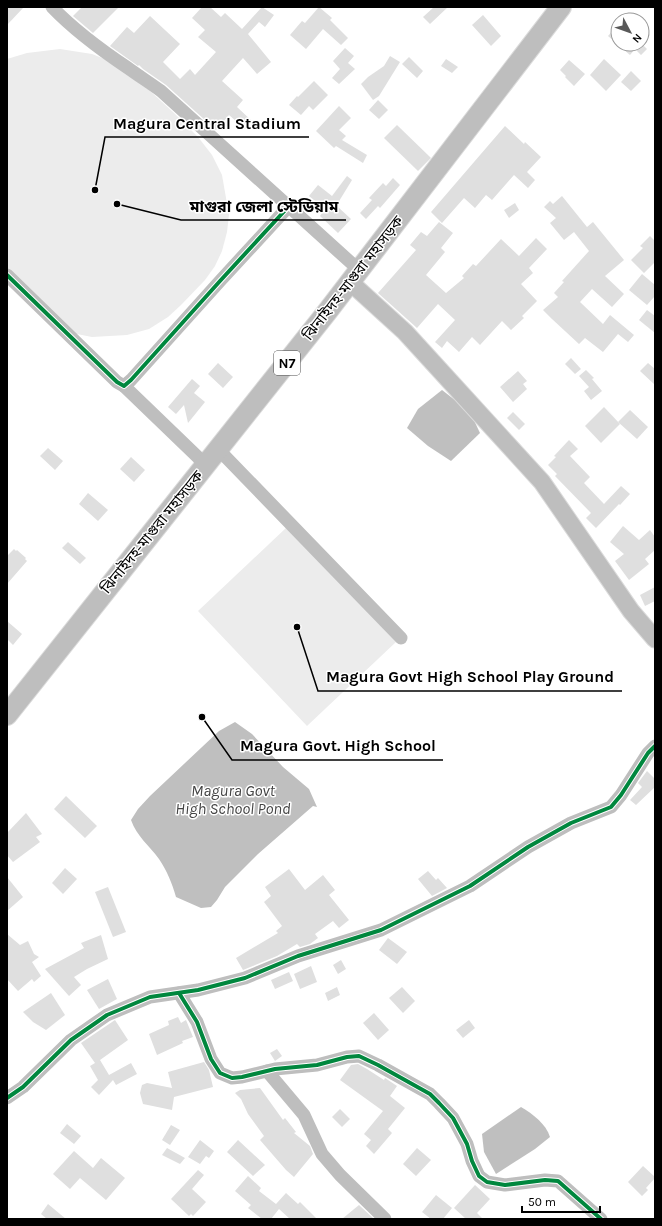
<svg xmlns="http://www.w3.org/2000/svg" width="662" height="1226" font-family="Karla,'Noto Sans Bengali',sans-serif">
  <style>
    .green { fill: #ececec }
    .water { fill: #bfbfbf }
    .building { fill: #dfdfdf }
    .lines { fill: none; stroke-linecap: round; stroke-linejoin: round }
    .major-casing { stroke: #dbdbdb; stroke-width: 19 }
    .highway-casing { stroke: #dbdbdb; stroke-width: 22 }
    .minor { stroke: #bebebe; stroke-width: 13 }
    .major { stroke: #bebebe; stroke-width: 17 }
    .highway { stroke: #bebebe; stroke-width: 20 }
    .cycleway-casing { stroke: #fff; stroke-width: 6 }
    .cycleway { stroke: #00873e; stroke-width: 4 }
    .labels { text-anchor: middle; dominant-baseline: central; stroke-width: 3; stroke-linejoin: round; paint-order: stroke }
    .shield { fill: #fff; stroke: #4c4c4c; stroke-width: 1 }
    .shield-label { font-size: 14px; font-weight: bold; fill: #000 }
    .street-label { font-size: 15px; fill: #000; stroke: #fff }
    .water-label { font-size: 16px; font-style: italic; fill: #444; stroke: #fff }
    .leader { fill: none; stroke: #000; stroke-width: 1.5 }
    .callout-dot { fill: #000; stroke: #fff; stroke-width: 1.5 }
    .callout-label { font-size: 16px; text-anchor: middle; font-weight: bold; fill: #000; stroke: #fff; stroke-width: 3; stroke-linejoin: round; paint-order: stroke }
  </style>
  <rect width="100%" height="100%" fill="#fff"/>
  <!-- green -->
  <g class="green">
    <path d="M60,49l32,5 15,6 42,30 25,23 24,24 14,18 10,20 7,40 -2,17 -5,19 -7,15 -10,14 -24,25 -13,12 -19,12 -22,6 -35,2 -20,-4 -65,-53v-221l20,-6z"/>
    <path d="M287,527l109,115 -89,84 -109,-115z"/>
  </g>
  <!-- water -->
  <g class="water">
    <path d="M442,390l18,14 12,12 8,17 -29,28 -23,-15 -21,-18 11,-19z"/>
    <path d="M235,722l17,12 31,33 26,22 8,18 -4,-1 -55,48 -33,33 -8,13 -6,7 -10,1 -25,-11c-4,-14 -9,-26 -17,-38 -10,-14 -22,-22 -28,-39l7,-11 12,-13 69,-65z"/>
    <path d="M521,1107c12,7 25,17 29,30l-15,12 -39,25 -12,-22 -2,-18z"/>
  </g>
  <!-- building -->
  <g class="building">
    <path d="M7,7h17l-17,18z"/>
    <path d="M82,7h37l-26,26 -20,-17z"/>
    <path d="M202,7h8l11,10 4,-4 17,16 20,-22 12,8 -9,12 -6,-5 -11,12 23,28 -14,12 -14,-16 -21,23 21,19 -6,7 15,14 -7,8 -16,-14 -13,15 -50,-45 -23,-16 -4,-4 -1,1 -28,-20 17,-19 7,6 16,-17 30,28 -17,18 17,17 10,-10 5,6 21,-23 -18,-15 7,-7 -13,-12z"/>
    <path d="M319,7l13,11 -2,2 18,18 -7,7 -18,-16 -17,20 -16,-14 12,-14 3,2z"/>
    <path d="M434,7h14l-18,17 -7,-7z"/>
    <path d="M483,15l18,21 -10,10 -19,-21z"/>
    <path d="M618,25v19h24l5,5 -6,6 -6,-6 -5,6 -22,-19z"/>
    <path d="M345,48l9,8 -6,7 7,6 -16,15 -7,-6 8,-9 -7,-8z"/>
    <path d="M390,56l10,6 -21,34 -6,4 -12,-16 7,-7 16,-11z"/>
    <path d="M409,57l14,14 -6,7 -15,-14z"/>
    <path d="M446,59l12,8 -6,6 -11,-7z"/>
    <path d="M604,59l17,16 -15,16 -16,-16z"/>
    <path d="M569,60l16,14 -11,12 -9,-9 1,-1 -6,-6z"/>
    <path d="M631,71l10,10 -10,10 -10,-9z"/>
    <path d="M314,81l14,14 -15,15 -4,-4 -8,9 -12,-10 8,-9 1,1z"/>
    <path d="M378,100l10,10 -9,9 -10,-9z"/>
    <path d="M339,106l12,12 -12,12 7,6 -4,4 25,15 -4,8 -27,-17 -2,2 -18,-17z"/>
    <path d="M397,125l34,33 -13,13 -34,-33z"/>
    <path d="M505,126l19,18 1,-2 16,15 -14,15 8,8 -7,8 -14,-13 -22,25 -6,-5 -11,13 -11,-10 -22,25 -11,-11z"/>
    <path d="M347,176l5,4 -19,31 5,-4 13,12 -13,14 -18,-17 5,-7 -16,-13 9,-11 14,11z"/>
    <path d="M393,178l7,7 -20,23 -2,-2 -12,13 -6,-6 12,-13 -3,-2 14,-15 3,3z"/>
    <path d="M562,196l25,31 6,-5 31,38 -19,16 19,18 -12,13 -20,-18 -12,13 23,22 7,-9 24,20 -6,7 -10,-8 -15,18 -18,-14 -6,6 -27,-25 -9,-9 15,-13 -4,-4 10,-11 -2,-1 27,-30 -15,-19 -10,8 -14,-17 6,-5 -12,-11 6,-6 3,3z"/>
    <path d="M515,203l4,7 -10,8 -5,-8z"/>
    <path d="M439,222l14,11 -12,15 4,4 -19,23 20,18 18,-15 -2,-2 11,-12 3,2 25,-27 18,17 17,-18 11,11 -18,19 4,5 -12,11 16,17 -15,15 2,2 -13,12 -9,-9 -22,24 -8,-8 -13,15 -12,-11 -5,7 -7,-6 20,-22 -17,-16 -21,24 -39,-35 38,-43 -6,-5 11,-13 6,4z"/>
    <path d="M650,236l5,5v21l-11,11 -13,-13 12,-12 -3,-2z"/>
    <path d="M642,274l13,11v11l-8,9 -18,-15z"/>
    <path d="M647,310l8,6v17l-16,-13z"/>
    <path d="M571,358l10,11 -6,5 -10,-10z"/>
    <path d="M218,363l15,14 -10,11 -15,-14z"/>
    <path d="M648,363l7,6v16l-15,-14z"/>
    <path d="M586,370l8,8 -2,1 10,12 -11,9 -7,-9 5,-4 -10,-11z"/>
    <path d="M518,371l9,10 -4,3 4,5 -14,13 -13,-15z"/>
    <path d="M192,379l8,7 -6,7 11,9 -17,21 -4,-18 -8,9 -8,-7z"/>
    <path d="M604,407l16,17 -19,19 -16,-17z"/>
    <path d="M630,410l18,17 -11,12 -19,-17z"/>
    <path d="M513,412l12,12 -6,6 -12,-12z"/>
    <path d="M569,440l9,9 -8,7 20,21 -6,6 20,21 17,-18 9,8 -10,11 -1,-1 -23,24 -10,-10 5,-5 -36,-37 2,-2 -9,-9 8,-8 -2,-1z"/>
    <path d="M48,448l15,13 -8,9 -15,-14z"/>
    <path d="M131,457l14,13 -11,12 -14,-13z"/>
    <path d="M88,493l20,17 -10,11 -19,-17z"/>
    <path d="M623,526l16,14 11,-10 5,7v13l-10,9 4,5 -20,16 -14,-19 9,-7 -14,-12z"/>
    <path d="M68,542l18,16 -6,6 -18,-16z"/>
    <path d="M14,549l2,2 1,-1 9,8 -1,1 2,2 -20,23v-28z"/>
    <path d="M655,587v14l-10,5 -5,-11z"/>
    <path d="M7,621l15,13 -9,11 -6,-6z"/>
    <path d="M647,771l8,8v8l-19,18 -6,-5 12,-13 -4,-4z"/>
    <path d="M66,796l31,30 -12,12 -31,-29z"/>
    <path d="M26,813l16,21 -6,3 4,5 -27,20 -6,-7v-22z"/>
    <path d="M65,868l12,11 -14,15 -11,-11z"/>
    <path d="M289,869l16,21 18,-15 12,15 -6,5 20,25 -10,8 -6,-7 -18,13 3,4 -8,6 -10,3 -3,-3 -20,12 -34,14 -7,-12 42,-25 -2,-2 6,-5 -18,-24 7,-6 -6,-9z"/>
    <path d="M428,871l8,9 2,-2 9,10 -15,8 -14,-17z"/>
    <path d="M7,877l16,20 -16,14z"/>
    <path d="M108,887l18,45 -13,5 -18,-45z"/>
    <path d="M7,934l13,11 8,-4 6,13 5,3 -7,5 9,14 -7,6 -2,-3 -14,12 -11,-12z"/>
    <path d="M101,935l7,24 -21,10 -13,8 7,8 -12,11 -24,-27 39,-21 -3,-5z"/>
    <path d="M388,938l19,14 -10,12 -18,-14z"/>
    <path d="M341,960l5,9 -8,5 -5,-9z"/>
    <path d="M311,966l6,16 -17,7 -6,-15z"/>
    <path d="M289,972l4,9 -18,8 -4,-9z"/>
    <path d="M108,979l9,20 -18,10 -12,-19z"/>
    <path d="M337,987l3,8 -12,6 -3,-8z"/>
    <path d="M402,987l13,14 -12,12 -14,-15z"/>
    <path d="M51,993l14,22 -19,15 -13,-8 -10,-10z"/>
    <path d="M374,1013l15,17 -11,10 -15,-17z"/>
    <path d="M178,1017l3,6 5,-3 7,17 -11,4 1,2 -26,12 -8,-21 20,-9 -1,-4z"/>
    <path d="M115,1020l13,20 -28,20 9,15 22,-12 6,11 -21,11 -3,-5 -14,15 -8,-8 7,-7 -8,-14 5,-3 -14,-20z"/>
    <path d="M469,1020l6,8 -12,10 -7,-8z"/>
    <path d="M277,1049l5,7 -7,5 -5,-8z"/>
    <path d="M204,1062l5,8 4,17 -39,10 -2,13 -29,-6 -3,-11 2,-8 5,-2 25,5 -4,-16z"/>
    <path d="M358,1064l9,5 17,11 1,-2 12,8 -7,10 15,12 -17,21 4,4 -18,21 -8,-8 5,-6 -7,-6 19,-23 -43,-31 11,-15z"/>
    <path d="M260,1088l23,32 2,-2 11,14 -2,1 16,13 3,8 -19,23 -8,-7 -26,-30 4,-4 -16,-22 -7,-15 -6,-6 5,-3z"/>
    <path d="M340,1109l10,10 -8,8 -10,-10z"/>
    <path d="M67,1124l14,12 -7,8 -14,-11z"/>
    <path d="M171,1125l9,5 -10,15 -8,-5z"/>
    <path d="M200,1140l14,11 -5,7 -3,-2 -6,8 -12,-7z"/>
    <path d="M238,1140l27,25 -12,11 -26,-24z"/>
    <path d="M167,1148l18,10 -5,6 -18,-9z"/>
    <path d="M417,1148l14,12 -15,16 -13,-12z"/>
    <path d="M74,1151l19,17 8,-10 24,20 -19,22 -26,-22 -10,11 -17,-15z"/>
    <path d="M643,1166l12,11v1l-9,10 2,2 -6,6 -14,-14z"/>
    <path d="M198,1170l6,5 -12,14 14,13 -13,14 -2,-2 -2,2 -18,-17z"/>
    <path d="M248,1176l13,12 -2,3 17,13 10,-11 12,11 2,-2 17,17h-27l-11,-10 -8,10h-9l-14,-11 3,-3 -16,-14z"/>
    <path d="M475,1185l15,14 -13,14 6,6h-17l-12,-11z"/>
    <path d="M436,1195l16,13 -9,11h-12l-9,-7z"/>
    <path d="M48,1204l18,15h-19l-6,-5z"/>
    <path d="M359,1205l15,14h-32z"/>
  </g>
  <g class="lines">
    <defs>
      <path id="major" d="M350,282l55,50 137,150 89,129 24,28"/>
      <path id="highway" d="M7,715l320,-403 234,-305"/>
    </defs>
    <!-- major casing -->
    <use href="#major" class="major-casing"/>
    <!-- highway casing -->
    <use href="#highway" class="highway-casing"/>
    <!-- minor -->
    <g class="minor">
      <path d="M52,7c22,23 49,43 76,61 11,8 22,15 33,23l198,179"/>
      <path d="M7,275l110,107 7,4 7,-6 89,-99 69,-75"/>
      <path d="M124,386l82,79"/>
      <path d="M218,449l183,189"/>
      <path d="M179,993l18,29 14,37 9,14 12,5 10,-1 33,-8 42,-4 30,-8 12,-1 19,9 52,29 9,9 14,15 14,26 5,17 7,15 8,6 18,3 40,-5 13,1 43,38"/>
      <path d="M267,1071l37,44 18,39 18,21 45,44"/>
      <path d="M7,1098l16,-11 48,-47 36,-25 43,-18 48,-7 47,-12 53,-22 83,-26 89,-44 58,-39 43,-24 40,-16 10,-12 27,-42 7,-7"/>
    </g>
    <!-- major -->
    <use href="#major" class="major"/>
    <!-- highway -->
    <use href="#highway" class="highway"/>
    <defs>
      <g id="cycleway">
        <path d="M7,275l110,107 7,4 7,-6 89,-99 69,-75"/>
        <path d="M179,993l18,29 14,37 9,14 12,5 10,-1 33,-8 42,-4 30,-8 12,-1 19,9 52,29 9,9 14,15 14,26 5,17 7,15 8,6 18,3 40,-5 13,1 43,38"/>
        <path d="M7,1098l16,-11 48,-47 36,-25 43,-18 48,-7 47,-12 53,-22 83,-26 89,-44 58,-39 43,-24 40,-16 10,-12 27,-42 7,-7"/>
      </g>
    </defs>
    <!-- cycleway casing -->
    <use href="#cycleway" class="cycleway-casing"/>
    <!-- cycleway -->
    <use href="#cycleway" class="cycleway"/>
  </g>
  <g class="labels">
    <!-- shield labels -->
    <rect class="shield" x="274" y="351" width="26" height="24" rx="3"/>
    <g class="shield-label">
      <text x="287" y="363">N7</text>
    </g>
    <!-- street labels -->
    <g class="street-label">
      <text transform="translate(353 278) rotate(-52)">ঝিনাইদহ-মাগুরা মহাসড়ক</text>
      <text transform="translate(152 532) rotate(-51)">ঝিনাইদহ-মাগুরা মহাসড়ক</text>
    </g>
    <!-- water labels -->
    <g class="water-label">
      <text x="233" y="790">Magura Govt<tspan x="233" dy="18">High School Pond</tspan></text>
    </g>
  </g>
  <!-- callouts -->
  <path class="leader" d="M95 190L105 137H309M117 204L181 220H346M297 627L318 691H622M202 717L232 760H443"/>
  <g class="callout-dot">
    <circle cx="95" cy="190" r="4"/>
    <circle cx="117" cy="204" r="4"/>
    <circle cx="297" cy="627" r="4"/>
    <circle cx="202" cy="717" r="4"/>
  </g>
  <g class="callout-label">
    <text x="207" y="129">Magura Central Stadium</text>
    <text x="264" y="212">মাগুরা জেলা স্টেডিয়াম</text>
    <text x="470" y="682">Magura Govt High School Play Ground</text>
    <text x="338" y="751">Magura Govt. High School</text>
  </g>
  <!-- border -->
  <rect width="662" height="1226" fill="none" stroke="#000000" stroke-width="16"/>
  <!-- north arrow -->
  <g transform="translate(630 32) rotate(131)"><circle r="19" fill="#ffffff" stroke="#999999"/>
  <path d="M0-3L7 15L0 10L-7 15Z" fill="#595959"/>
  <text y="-6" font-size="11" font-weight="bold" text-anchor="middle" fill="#000000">N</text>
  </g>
  <!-- scale -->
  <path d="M522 1206v6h78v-6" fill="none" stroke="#000000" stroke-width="2"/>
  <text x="528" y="1206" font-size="12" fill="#000000" stroke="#ffffff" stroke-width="3" paint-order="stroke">50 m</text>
</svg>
